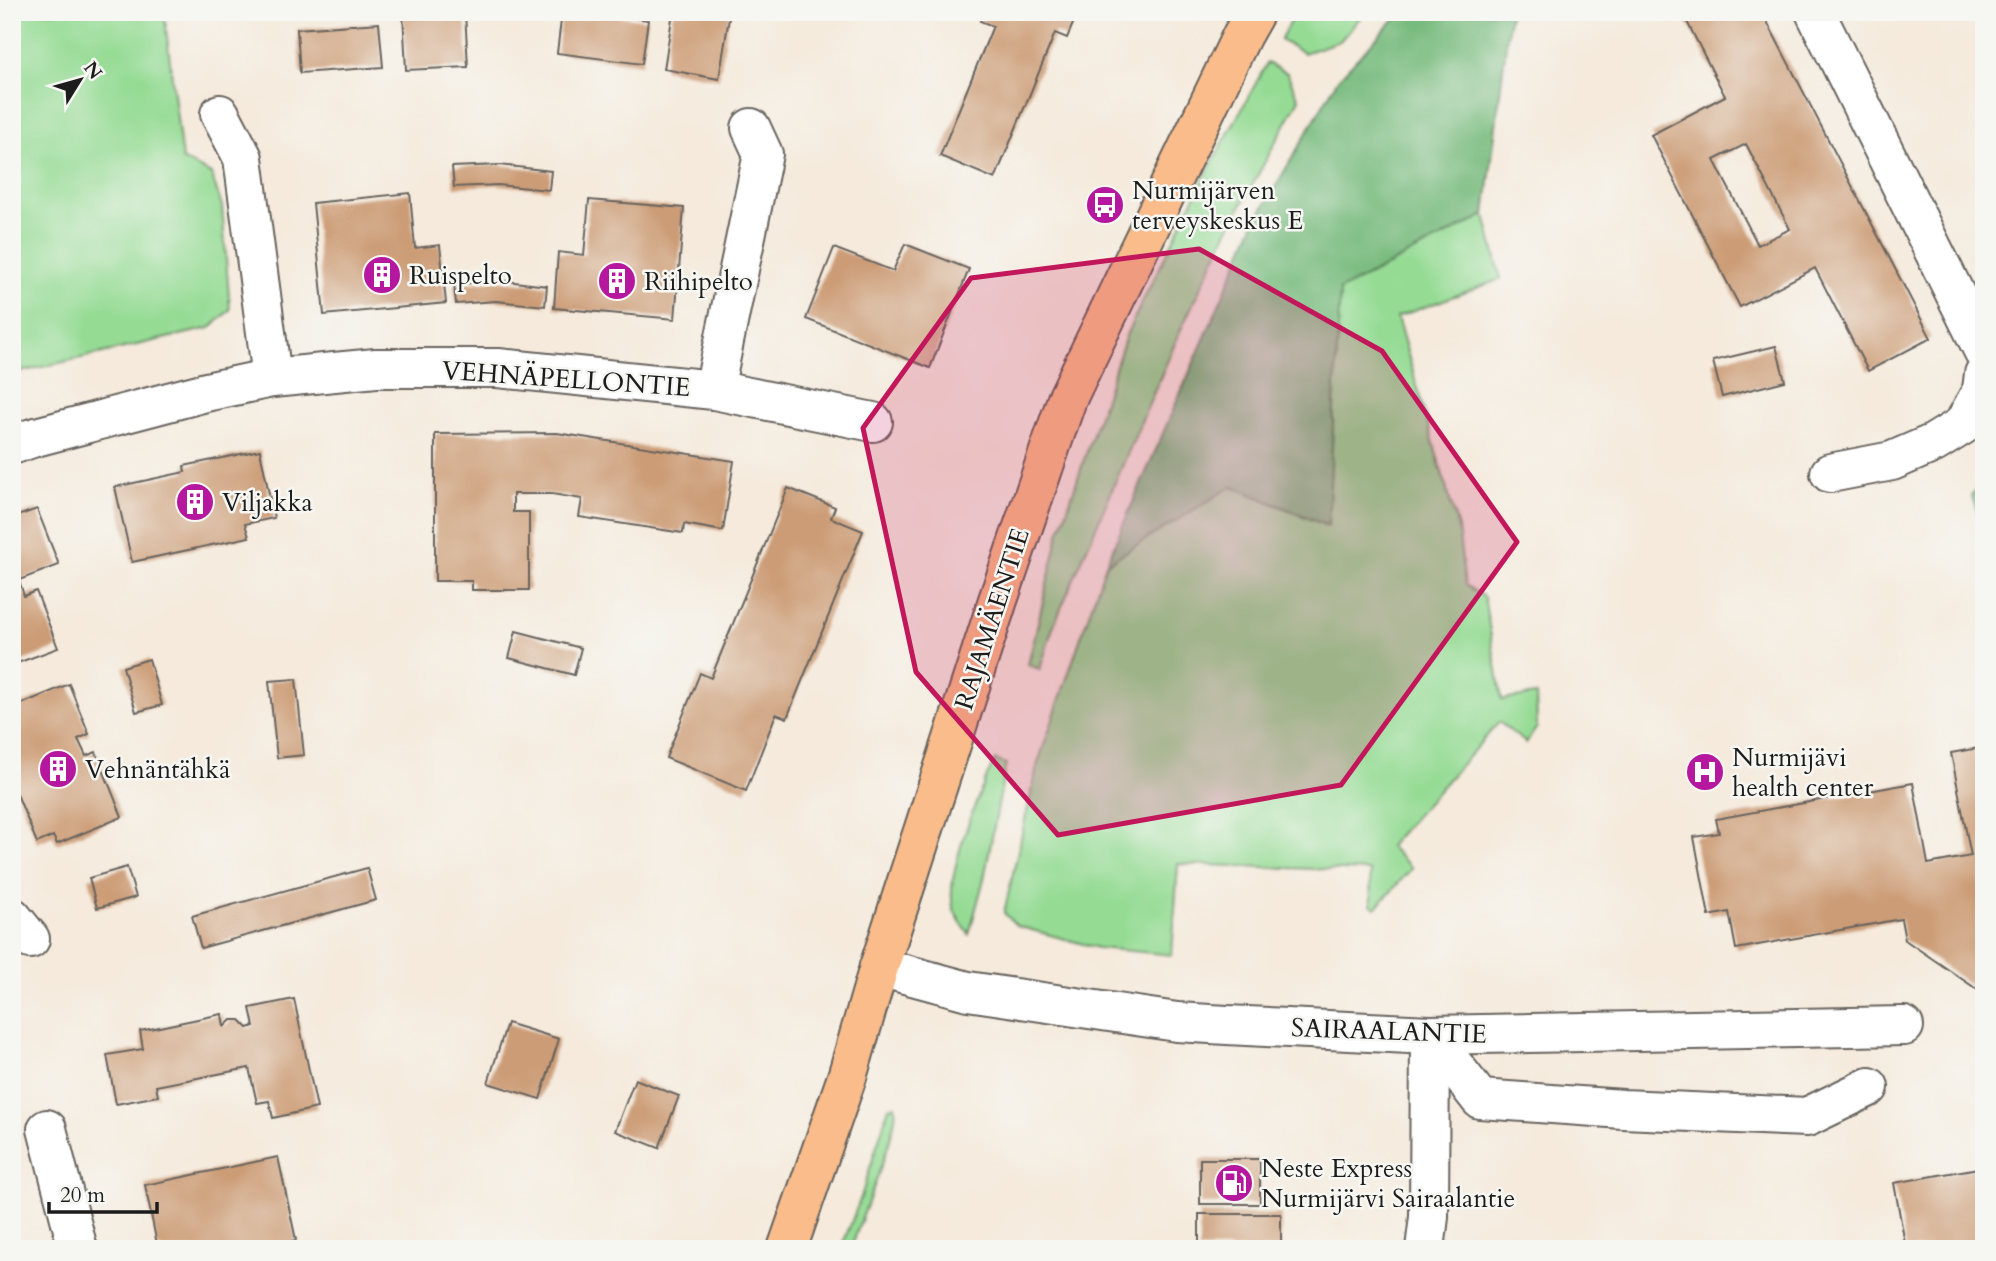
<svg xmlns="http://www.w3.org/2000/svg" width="1996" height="1261" font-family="Cardo,serif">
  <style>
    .green { fill: #95db94; stroke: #587c58; stroke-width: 2 }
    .forest { fill: #78bb7e; stroke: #4a6c4d; stroke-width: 2 }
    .building { fill: #cc9c76; fill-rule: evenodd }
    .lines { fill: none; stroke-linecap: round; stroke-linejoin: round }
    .minor-casing { stroke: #68645f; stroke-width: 42 }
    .major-casing { stroke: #68645f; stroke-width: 42 }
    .minor { stroke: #fff; stroke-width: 38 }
    .major { stroke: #f9bc8a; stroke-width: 38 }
    .marked { fill: #c2185b; fill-opacity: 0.2; stroke: #c2185b; stroke-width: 5; stroke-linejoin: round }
    .labels { text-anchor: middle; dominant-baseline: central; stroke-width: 5; stroke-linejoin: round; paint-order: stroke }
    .poi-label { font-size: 26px; fill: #1c1c1c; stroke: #f6f6f2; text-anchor: start }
    .street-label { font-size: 26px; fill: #1c1c1c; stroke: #f6f6f2 }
  </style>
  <rect width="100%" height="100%" fill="#f6f6f2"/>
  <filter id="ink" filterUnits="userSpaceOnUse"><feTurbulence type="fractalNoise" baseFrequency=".0143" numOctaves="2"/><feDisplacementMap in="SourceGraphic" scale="14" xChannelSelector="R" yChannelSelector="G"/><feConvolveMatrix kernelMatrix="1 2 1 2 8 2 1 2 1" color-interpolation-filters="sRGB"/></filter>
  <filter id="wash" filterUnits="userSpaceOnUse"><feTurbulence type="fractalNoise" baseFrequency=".00686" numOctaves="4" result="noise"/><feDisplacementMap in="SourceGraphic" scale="28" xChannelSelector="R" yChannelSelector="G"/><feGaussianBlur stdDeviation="1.57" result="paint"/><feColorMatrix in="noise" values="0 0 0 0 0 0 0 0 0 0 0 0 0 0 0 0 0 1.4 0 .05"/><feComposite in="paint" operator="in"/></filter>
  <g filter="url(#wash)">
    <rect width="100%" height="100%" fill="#f5eadc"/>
    <!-- green -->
    <g class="green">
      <path d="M12,12h152l18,147 29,15 11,32 8,104 -20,18 -198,46z"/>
      <path d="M1295,12h70l-25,29 -36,12 -24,-13z"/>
      <path d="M1267,63l20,10 12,26 -70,129 -47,99 -129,300 -13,42 -12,-4 31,-131 68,-201 80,-161z"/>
      <path d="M1485,215l16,64 -104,38 61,211 7,57 19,12 18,103 34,-5 1,32 -11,16 -27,-21 -110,124 23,22 -36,40 -5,-3 -1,-34 -192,-7 -6,91 -74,-7 -81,-22 -13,-13 34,-150 68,-199 126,-78 95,40 13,-236z"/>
      <path d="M995,760l11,4 -22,115 -15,55c-6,-9 -14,-18 -16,-28 -8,-31 27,-117 42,-146z"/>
      <path d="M895,1105c6,22 -36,116 -44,144h-10l20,-52 28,-90z"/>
    </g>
    <!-- forest -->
    <g class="forest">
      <path d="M1401,12h109l-25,203 -145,75 -12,236 -96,-40 -126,78 149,-342 83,-143z"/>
      <path d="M1984,482v48l-13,-35z"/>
    </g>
    <g id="blocks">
      <!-- building -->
      <g class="building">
        <path d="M403,12h62l3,55 -62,3z"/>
        <path d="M562,12h27l59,8 -6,44 -85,-11z"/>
        <path d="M673,12h57l-11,67 -55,-10z"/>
        <path d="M983,12h95l-11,26 -12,-5 -60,146 -55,-23 53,-130 -13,-5z"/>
        <path d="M1682,12h80l169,326 -63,33 -53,-103 -75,39 -89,-172 74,-39zM1746,144l44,85 -32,16 -44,-85z"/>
        <path d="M379,23l4,44 -83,6 -3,-44z"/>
        <path d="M499,165l52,6 -2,19 -51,-5 -44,2 -2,-20z"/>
        <path d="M410,193l5,55 25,-3 6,58 -122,12 -11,-112z"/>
        <path d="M589,200l95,8 -9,111 -121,-11 4,-56 26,3z"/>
        <path d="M905,244l64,25 -39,99 -124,-49 28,-71 59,23z"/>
        <path d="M497,280l50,6 -2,20 -49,-5 -40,3 -2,-19z"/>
        <path d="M1776,346l9,35 -63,16 -9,-36z"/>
        <path d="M557,433l177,28 -11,70 -39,-7 -1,9 -104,-16 3,-18 -30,-5h-39v18h16v78h-57v-9h-37v-147z"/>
        <path d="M260,450l14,68 -29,6 4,13 -117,25 -17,-75 70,-15 -1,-6z"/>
        <path d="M788,488l47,19 -4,11 32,13 -76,187 -11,-4 -30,77 -80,-33 34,-85 11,5z"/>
        <path d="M37,509l22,56 -40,15 5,16 12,-5 22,57 -46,17v-147z"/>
        <path d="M516,631l65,17 -7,27 -65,-17z"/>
        <path d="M149,659l13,46 -26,7 -13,-45z"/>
        <path d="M296,679l8,76 -27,3 -8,-77z"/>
        <path d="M69,684l20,50 -11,5 8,17 10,-4 26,65 -65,27 -4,-8 -16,7 -25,-61v-74z"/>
        <path d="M1984,747v247l-79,-54 -4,-21 -165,30 -7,-37 -20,4 -15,-79 25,-4 -3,-14 197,-36 15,81 43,-8 -20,-103z"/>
        <path d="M127,867l9,30 -39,11 -8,-30z"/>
        <path d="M367,868l9,32 -175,48 -9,-32z"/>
        <path d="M294,999l23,109 -44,10 -4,-17 -12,2 -8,-35 -93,18 2,10 -42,8 -9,-49 36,-6 -3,-18 82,-17 2,13 7,-7h9l8,8 6,-2 -4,-18z"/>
        <path d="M507,1023l52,16 -19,60 -52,-16z"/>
        <path d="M635,1079l44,17 -20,52 -44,-17z"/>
        <path d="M278,1157l18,83 -41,9h-97l-13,-64z"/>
        <rect x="1200" y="1159" width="60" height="45"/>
        <path d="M1984,1167v82h-78l-12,-66z"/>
        <rect x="1199" y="1214" width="82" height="35"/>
      </g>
    </g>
  </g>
  <g filter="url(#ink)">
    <use href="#blocks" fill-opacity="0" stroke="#68645f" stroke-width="2"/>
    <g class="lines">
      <defs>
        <g id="minor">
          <path d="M1815,12l169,340"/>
          <path d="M220,114l23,44 29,220"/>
          <path d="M714,390l49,-236 -12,-26"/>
          <path d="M12,445l20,-7 174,-46 66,-14 104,-10h122l216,22 159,32"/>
          <path d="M1830,473l62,-12 42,-18 29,-18 19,-35 2,-16"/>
          <path d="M12,917l18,22"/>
          <path d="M879,967l89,24 209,31 50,3 203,10 474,-9"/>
          <path d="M1430,1035l50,64 143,10 184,8 62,-30"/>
          <path d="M47,1129l31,120"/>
          <path d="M1425,1249l4,-32 1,-182"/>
        </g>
        <path id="major" d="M787,1249l60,-172 32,-110 119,-367 69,-201 175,-364 13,-23"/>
      </defs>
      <!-- minor casing -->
      <use href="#minor" class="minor-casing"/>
      <!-- major casing -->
      <use href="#major" class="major-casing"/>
      <!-- minor -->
      <use href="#minor" class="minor"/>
      <!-- major -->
      <use href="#major" class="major"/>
    </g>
  </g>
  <!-- marked area -->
  <path class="marked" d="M1199,249l183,102 135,191 -176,243 -283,50 -142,-163 -53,-244 108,-150z"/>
  <!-- icons -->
  <defs>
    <symbol id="bus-disc" viewBox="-11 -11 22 22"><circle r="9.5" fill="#b5179e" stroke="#f6f6f2"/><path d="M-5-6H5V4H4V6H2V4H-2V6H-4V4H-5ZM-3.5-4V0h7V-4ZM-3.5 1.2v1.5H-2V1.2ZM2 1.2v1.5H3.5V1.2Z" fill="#fff"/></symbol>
    <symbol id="building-disc" viewBox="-11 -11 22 22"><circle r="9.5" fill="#b5179e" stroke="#f6f6f2"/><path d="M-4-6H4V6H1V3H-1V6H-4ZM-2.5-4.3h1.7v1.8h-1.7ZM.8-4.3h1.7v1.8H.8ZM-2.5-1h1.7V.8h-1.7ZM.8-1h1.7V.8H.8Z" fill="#fff"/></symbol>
    <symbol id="hospital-disc" viewBox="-11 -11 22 22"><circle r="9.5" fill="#b5179e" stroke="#f6f6f2"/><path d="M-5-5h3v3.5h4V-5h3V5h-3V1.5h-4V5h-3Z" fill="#fff"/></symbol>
    <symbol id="fuel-disc" viewBox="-11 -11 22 22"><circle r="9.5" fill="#b5179e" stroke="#f6f6f2"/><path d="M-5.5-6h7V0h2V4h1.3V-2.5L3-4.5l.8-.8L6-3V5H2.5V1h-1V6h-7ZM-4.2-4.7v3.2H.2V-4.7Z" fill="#fff"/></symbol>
  </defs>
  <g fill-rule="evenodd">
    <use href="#bus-disc" x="1083" y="183" width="44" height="44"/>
    <use href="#building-disc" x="360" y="253" width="44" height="44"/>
    <use href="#building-disc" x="595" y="259" width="44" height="44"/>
    <use href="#building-disc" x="173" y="480" width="44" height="44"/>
    <use href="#building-disc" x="36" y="747" width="44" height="44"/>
    <use href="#hospital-disc" x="1683" y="750" width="44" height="44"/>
    <use href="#fuel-disc" x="1212" y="1161" width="44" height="44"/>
  </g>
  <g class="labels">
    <!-- poi labels -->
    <g class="poi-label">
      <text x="1132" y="190">Nurmijärven<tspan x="1132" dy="30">terveyskeskus E</tspan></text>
      <text x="409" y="275">Ruispelto</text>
      <text x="644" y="281">Riihipelto</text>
      <text x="222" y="502">Viljakka</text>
      <text x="1732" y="757">Nurmijävi<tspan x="1732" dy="30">health center</tspan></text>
      <text x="85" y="769">Vehnäntähkä</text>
      <text x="1261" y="1168">Neste Express<tspan x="1261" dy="30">Nurmijärvi Sairaalantie</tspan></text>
    </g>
    <!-- street labels -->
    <g class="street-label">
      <text transform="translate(566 379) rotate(4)">VEHNÄPELLONTIE</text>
      <text transform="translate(992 619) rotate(-72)">RAJAMÄENTIE</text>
      <text transform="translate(1389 1031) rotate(2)">SAIRAALANTIE</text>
    </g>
  </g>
  <!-- margin -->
  <rect width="1996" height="1261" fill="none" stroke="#f6f6f2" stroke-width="42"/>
  <!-- north arrow -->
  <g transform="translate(80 80) rotate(53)" stroke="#f6f6f2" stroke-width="5" paint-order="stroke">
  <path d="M0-5L12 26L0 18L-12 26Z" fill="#1c1c1c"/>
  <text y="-10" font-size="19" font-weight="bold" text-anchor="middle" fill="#1c1c1c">N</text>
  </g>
  <!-- scale -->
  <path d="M49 1202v10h108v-10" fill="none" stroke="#1c1c1c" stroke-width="3.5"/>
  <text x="60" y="1202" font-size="21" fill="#1c1c1c" stroke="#f6f6f2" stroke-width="5" paint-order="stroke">20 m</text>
</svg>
